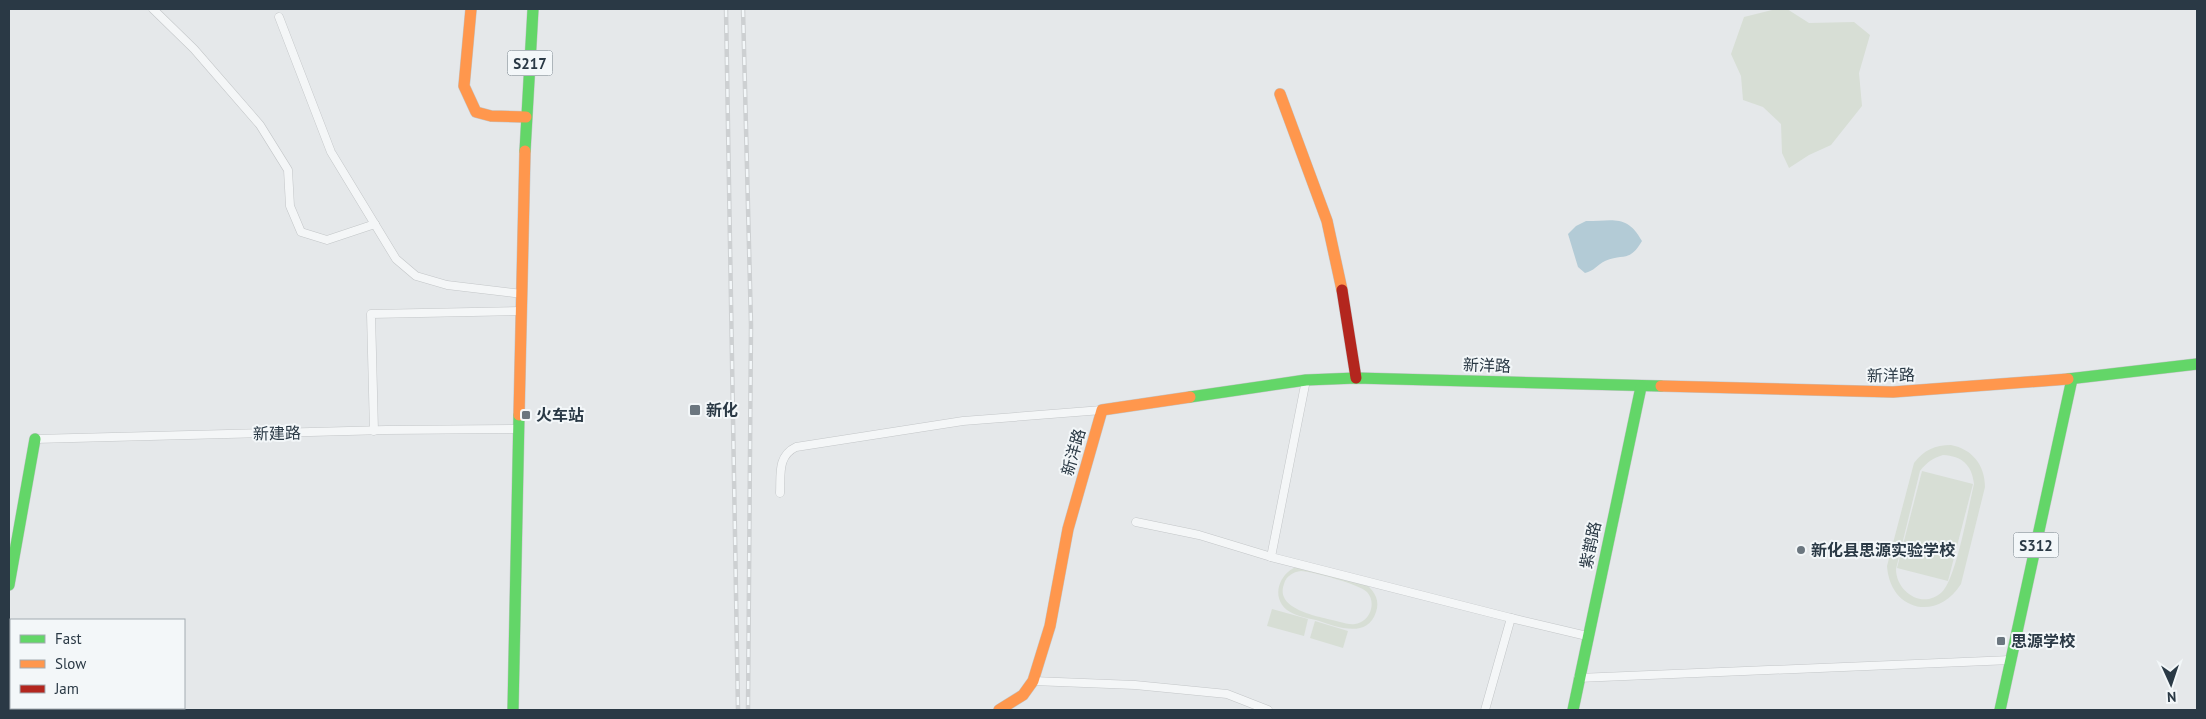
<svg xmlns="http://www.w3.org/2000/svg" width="2206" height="719" font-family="'PT Sans','Noto Sans SC',sans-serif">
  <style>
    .green { fill: #d7ded5; fill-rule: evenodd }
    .water { fill: #b3cbd6 }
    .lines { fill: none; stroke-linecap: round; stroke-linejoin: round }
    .street-casing { stroke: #c3c6c8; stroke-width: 9 }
    .fast-casing { stroke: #c3c6c8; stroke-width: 12 }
    .slow-casing { stroke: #c3c6c8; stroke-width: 12 }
    .jam-casing { stroke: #c3c6c8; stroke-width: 12 }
    .street { stroke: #f4f6f7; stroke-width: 8 }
    .fast { stroke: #63d668; stroke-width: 11 }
    .slow { stroke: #ff974d; stroke-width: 11 }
    .jam { stroke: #b3261e; stroke-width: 11 }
    .rail-casing { stroke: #cdd0d2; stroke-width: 4.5 }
    .rail { stroke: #f3f7f9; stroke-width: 2.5; stroke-dasharray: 8; stroke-linecap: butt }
    .poi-dot { fill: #6b767f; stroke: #f3f7f9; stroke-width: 2 }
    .labels { text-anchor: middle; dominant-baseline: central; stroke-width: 4; stroke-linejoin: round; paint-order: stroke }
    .shield { fill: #f3f7f9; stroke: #66727b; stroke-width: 1 }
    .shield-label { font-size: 15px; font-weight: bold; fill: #2a3945 }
    .street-label { font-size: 16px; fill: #2a3945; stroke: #f3f7f9 }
    .poi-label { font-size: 16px; font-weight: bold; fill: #2a3945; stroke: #f3f7f9; text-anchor: start }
  </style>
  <rect width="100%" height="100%" fill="#e5e8ea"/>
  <!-- green -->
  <g class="green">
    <path d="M1776,9h11l22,14 45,-1 16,13 -11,38 3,33 -31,39 -22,10 -20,13 -7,-15 -1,-29 -18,-17 -20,-7 -2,-24 -10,-22 13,-37z"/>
    <path d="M1951,445c21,4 34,20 34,42l-24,97c-24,38 -71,27 -74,-18l27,-103c10,-13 21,-18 37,-18zM1943,455c19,1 29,10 31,29 -5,21 -18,95 -32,108 -19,18 -46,0 -46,-23l24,-98c7,-9 13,-13 23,-16z"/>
    <path d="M1922,471l51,13 -25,97 -51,-13z"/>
    <path d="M1296,567l71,18c8,7 13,16 9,27 -9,28 -41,14 -60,8 -9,-2 -21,-4 -29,-10 -16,-13 -8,-36 9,-43zM1301,571c12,1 58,13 66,21 10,11 3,30 -12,32 -5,1 -10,-1 -15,-2 -17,-5 -66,-11 -56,-38 2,-8 9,-12 17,-13z"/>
    <path d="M1272,609l36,10 -4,17 -37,-10z"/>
    <path d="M1315,621l33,10 -5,17 -33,-10z"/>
  </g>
  <!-- water -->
  <path class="water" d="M1586,221c28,0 41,-7 56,20 -13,22 -18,12 -37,20 -8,4 -11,10 -20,12l-7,-6 -10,-33 8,-8z"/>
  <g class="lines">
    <defs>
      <g id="street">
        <path d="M153,9l41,40 66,76 28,45 2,36 11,26 26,8 48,-16"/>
        <path d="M279,17l52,135 65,107 20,17 31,9 75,9"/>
        <path d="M1306,380l-35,177 240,61 -26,92"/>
        <path d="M374,431l-3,-117 151,-3"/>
        <path d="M35,439l351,-9 133,-1"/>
        <path d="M780,493c1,-18 -3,-37 16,-46l167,-26 139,-11"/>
        <path d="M1136,522l63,13 72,22"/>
        <path d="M1511,618l76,18"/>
        <path d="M1578,678l433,-18"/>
        <path d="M1033,681l102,4 92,9 41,16"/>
      </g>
      <g id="fast">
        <path d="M525,151l8,-142"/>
        <path d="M2068,379l129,-15"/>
        <path d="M1190,397l116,-17 50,-2 305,8"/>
        <path d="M9,585l26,-146"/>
        <path d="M513,710l6,-295"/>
        <path d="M1573,710l68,-323"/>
        <path d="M2000,710l72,-331"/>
      </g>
      <g id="slow">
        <path d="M471,9l-7,77 12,26 15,4 35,1"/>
        <path d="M1280,94l47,127 15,69"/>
        <path d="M1661,386l232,6 175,-13"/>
        <path d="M519,415l6,-264"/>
        <path d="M999,710l24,-15 10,-14 17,-55 18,-97 34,-119 88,-13"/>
      </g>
      <path id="jam" d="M1342,290l14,88"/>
    </defs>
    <!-- street casing -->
    <use href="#street" class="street-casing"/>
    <!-- fast casing -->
    <use href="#fast" class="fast-casing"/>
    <!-- slow casing -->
    <use href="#slow" class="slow-casing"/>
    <!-- jam casing -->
    <use href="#jam" class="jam-casing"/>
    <!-- street -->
    <use href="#street" class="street"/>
    <!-- fast -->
    <use href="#fast" class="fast"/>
    <!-- slow -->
    <use href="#slow" class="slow"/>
    <!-- jam -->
    <use href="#jam" class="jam"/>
    <defs>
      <g id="rail">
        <path d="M726,9l12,701"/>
        <path d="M743,9l8,316 -3,385"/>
      </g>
    </defs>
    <!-- rail casing -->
    <use href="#rail" class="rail-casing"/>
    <!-- rail -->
    <use href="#rail" class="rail"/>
  </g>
  <!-- markers -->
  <g class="poi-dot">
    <rect x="689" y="404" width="12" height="12" rx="2.5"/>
    <rect x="521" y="410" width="10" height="10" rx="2.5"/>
    <circle cx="1801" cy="550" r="5"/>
    <rect x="1996" y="636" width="10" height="10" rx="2.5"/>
  </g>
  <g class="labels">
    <!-- shield labels -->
    <g class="shield">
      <rect x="507.5" y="50.5" width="45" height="25" rx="4"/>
      <rect x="2013.5" y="532.5" width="45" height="25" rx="4"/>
    </g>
    <g class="shield-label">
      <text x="530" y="63">S217</text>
      <text x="2036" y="545">S312</text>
    </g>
    <!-- street labels -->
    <g class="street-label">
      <text transform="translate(1487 365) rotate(2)">新洋路</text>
      <text transform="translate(1891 375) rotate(-1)">新洋路</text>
      <text transform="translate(277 433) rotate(-1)">新建路</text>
      <text transform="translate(1073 452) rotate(-74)">新洋路</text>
      <text transform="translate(1590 545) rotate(-78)">紫鹊路</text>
    </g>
    <!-- poi labels -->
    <g class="poi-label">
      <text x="706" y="410">新化</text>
      <text x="536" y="415">火车站</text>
      <text x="1811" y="550">新化县思源实验学校</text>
      <text x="2011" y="641">思源学校</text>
    </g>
  </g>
  <!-- border -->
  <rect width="2206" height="719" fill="none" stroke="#2a3945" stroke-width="20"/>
  <!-- legend -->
  <rect x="10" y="619" width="175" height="90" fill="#f3f7f9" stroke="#a3abb1"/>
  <rect x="20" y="635" width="25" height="8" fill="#63d668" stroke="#a3abb1"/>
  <text x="55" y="644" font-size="15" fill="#2a3945">Fast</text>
  <rect x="20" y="660" width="25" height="8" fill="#ff974d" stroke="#a3abb1"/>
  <text x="55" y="669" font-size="15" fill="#2a3945">Slow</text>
  <rect x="20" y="685" width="25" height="8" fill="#b3261e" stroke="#a3abb1"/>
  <text x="55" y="694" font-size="15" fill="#2a3945">Jam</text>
  <!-- north arrow -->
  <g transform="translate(2171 684) rotate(177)" stroke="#f3f7f9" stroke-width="4" paint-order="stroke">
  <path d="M0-4L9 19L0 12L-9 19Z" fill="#2a3945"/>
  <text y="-8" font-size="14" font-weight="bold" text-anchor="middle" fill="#2a3945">N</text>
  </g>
</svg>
